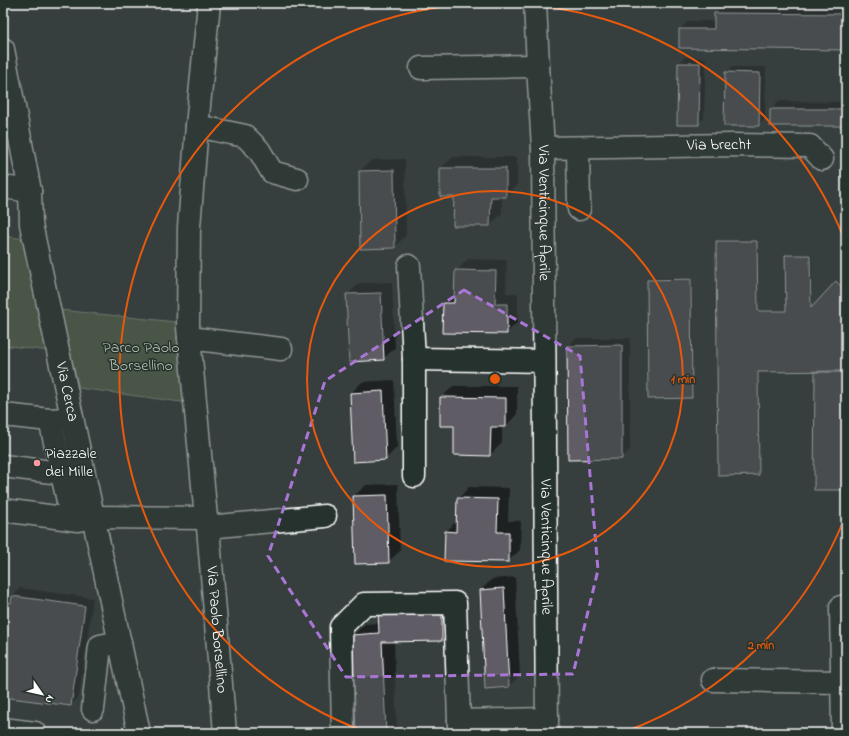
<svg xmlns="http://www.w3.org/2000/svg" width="849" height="736" font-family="'Indie Flower',sans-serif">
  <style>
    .green { fill: #607052; stroke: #b0b8a8 }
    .shadow { fill: #0007 }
    .building { fill: #5f5b65; stroke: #fff }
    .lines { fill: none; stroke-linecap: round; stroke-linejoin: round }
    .minor-casing { stroke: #fff; stroke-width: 25 }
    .minor { stroke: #26332d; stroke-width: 22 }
    .marked { fill: none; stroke: #a976d5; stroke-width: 3; stroke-dasharray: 8 5; stroke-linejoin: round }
    .ring { fill: none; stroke: #e8590c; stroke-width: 2 }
    .poi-dot { fill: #ff9aa2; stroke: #26332d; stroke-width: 1.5 }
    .labels { text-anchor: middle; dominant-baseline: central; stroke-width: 3; stroke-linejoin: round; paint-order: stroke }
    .street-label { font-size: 16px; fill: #fff; stroke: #26332d }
    .park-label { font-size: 16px; fill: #b7bfb1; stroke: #26332d }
    .poi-label { font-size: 16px; fill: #fff; stroke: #26332d; text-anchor: start }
    .centre { fill: #e8590c; stroke: #26332d; stroke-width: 2 }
    .ring-label { font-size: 12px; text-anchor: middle; font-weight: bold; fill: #e8590c; stroke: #26332d; stroke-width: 3; stroke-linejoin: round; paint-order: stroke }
  </style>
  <rect width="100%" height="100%" fill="#373f3e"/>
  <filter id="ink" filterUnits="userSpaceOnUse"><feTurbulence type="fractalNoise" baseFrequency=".025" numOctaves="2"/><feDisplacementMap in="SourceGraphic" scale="8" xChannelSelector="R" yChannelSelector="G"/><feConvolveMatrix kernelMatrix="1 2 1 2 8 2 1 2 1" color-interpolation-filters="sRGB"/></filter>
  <g filter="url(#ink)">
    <!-- green -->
    <g class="green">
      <path d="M3,236l22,3 24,112 -46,-6z"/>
      <path d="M60,310l116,12 4,-1 8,82 -109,-15z"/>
    </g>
    <!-- shadow -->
    <g class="shadow">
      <path d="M723,5l123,2v42l-166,-20 8,-8h27v-8z"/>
      <path d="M685,57l21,1 -2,60 -6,6 -19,-61z"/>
      <path d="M732,67h34l-1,52 -6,6 -33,-52z"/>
      <path d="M779,101l67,1v23l-75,-16z"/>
      <path d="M453,157h64v28l-11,11h-4v18l-12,11h-36l1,-29 -14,-28z"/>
      <path d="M405,159l1,76 -11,12 -35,-76 11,-11z"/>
      <path d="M719,240h39l1,70h28l-1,-54 2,-2h24v54l26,-27 8,7v49l-3,4v25h3v123l-30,-117 1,-1h-58l1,102 -1,1 -42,-232z"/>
      <path d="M468,259l39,1 -1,33h12v29l-12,11 -62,-29 11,-12 1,-21z"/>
      <path d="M650,278h42l1,118 -2,1 -42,1 -1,-118z"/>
      <path d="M392,282l3,66 -12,11 -36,-64 12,-12z"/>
      <path d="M576,338h54v112l-8,8 -54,-112z"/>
      <path d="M394,380l3,67 -11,12 -32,2 -3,-68 11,-11z"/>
      <path d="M453,386h64v28l-11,12h-4v17l-12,12 -35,-30 -14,-27z"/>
      <path d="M398,484l2,67 -12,11 -34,-66 12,-11z"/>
      <path d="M469,487l40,1 -1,33h13l-1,29 -12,11 -62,-29 11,-12 1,-21z"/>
      <path d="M515,577l5,98 -11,11 -28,-96 11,-11z"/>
      <path d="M20,588l73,10 -14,99 -8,8 -68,-9v-103l11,2z"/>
      <path d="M453,598v30l-12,12 -47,1 3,92h-40l-4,-98 12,-11 14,-1z"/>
      <path d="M496,730h26v3h-29z"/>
    </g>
    <!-- building -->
    <g class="building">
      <path d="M714,13l132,1v36l-167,-2v-19h35z"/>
      <path d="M678,63h22l-1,62h-22z"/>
      <path d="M725,72l35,1 -1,53h-35z"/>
      <rect x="770" y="109" width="76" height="17"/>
      <path d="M440,168h66v29h-15l-1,29h-37l1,-29h-14z"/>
      <path d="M394,170l1,78 -35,1 -1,-78z"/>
      <path d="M716,241h41l1,70h28l-1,-56h25l1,53 25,-27 10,10v48l-4,4v28l-84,1 1,103 -41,1z"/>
      <path d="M455,270l41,1 -1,33h12v30l-65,-1 1,-30h11z"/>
      <path d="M691,279l1,119 -44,1 -1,-119z"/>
      <path d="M381,293l3,67 -35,2 -3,-68z"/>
      <path d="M622,345v114l-54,1 -1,-114z"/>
      <path d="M815,372h31v118h-32z"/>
      <path d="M383,391l3,69 -33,2 -3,-69z"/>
      <path d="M440,397l66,1v29h-15l-1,29 -36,-1v-29h-14z"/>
      <path d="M387,495l2,68 -34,1 -2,-68z"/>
      <path d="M457,498l41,1 -1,33h12v30l-65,-1 1,-30 11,1z"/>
      <path d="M504,588l5,99 -24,2 -5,-99z"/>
      <path d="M12,596l73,10 -14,100 -68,-9v-95l8,1z"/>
      <path d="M442,609v32l-60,1 4,91h-30l-4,-98 27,-2 -1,-22z"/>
    </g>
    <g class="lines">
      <defs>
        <g id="minor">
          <path id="s1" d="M209,3l-12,123 -8,101 -1,100 18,191 2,9 17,206"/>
          <path id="s2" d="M535,3l3,63 5,82 4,585"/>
          <path id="s3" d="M3,49l27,142 1,33 108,509"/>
          <path d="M421,68l117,-2"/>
          <path d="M197,126l48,10 14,14 13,22 25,7"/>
          <path id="s4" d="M543,148l190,-3 77,1 12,13"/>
          <path d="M578,148l1,61"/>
          <path d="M3,187l27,4"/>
          <path d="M409,266l5,93v117"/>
          <path d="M189,338l92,11"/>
          <path d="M414,359l130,2"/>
          <path d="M3,415l47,5 14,-1"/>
          <path d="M50,420l22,99"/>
          <path d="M3,466l57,7"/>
          <path d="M3,510l75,10 16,-3 112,1"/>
          <path d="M208,527l117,-11"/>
          <path d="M841,607l2,126"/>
          <path d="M713,680l129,2"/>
          <path d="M93,709l7,-63 20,-4"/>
          <path d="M3,729l32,4"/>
          <path d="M343,733l-2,-106 23,-23 91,-1 4,118"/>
          <path d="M459,733v-12l88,-2"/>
        </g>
      </defs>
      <!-- minor casing -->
      <use href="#minor" class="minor-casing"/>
      <!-- minor -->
      <use href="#minor" class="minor"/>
    </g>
  </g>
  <!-- marked area -->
  <path d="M0 0H849V736H0ZM464,290l116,66 18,214 -25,104 -227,3 -78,-121 57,-175z" fill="#373f3e" fill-opacity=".55" fill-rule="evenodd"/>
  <path class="marked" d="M464,290l116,66 18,214 -25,104 -227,3 -78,-121 57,-175z"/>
  <!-- distance rings -->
  <g class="ring">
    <circle cx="495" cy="379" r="188"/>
    <path d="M845 517A376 376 0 0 1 624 732M366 732A376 376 0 0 1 492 3M498 3A376 376 0 0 1 845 241"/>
  </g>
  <!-- markers -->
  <circle class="poi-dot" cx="37" cy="463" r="4"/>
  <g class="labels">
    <!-- street labels -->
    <g class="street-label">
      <text stroke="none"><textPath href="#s4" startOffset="176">Via brecht</textPath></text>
      <text stroke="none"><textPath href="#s2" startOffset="210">Via Venticinque Aprile</textPath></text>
      <text stroke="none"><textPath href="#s3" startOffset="349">Via Cerca</textPath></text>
      <text stroke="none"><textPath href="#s2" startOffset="544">Via Venticinque Aprile</textPath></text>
      <text stroke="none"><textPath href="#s1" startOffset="629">Via Paolo Borsellino</textPath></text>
    </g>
    <!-- park labels -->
    <g class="park-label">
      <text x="141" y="348">Parco Paolo<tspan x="141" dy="18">Borsellino</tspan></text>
    </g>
    <!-- poi labels -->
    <g class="poi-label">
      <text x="45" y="454">Piazzale<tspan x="45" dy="18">dei Mille</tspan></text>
    </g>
  </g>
  <circle cx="495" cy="379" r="6" class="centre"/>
  <g class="ring-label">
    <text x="683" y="383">1 min</text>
    <text x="761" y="649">2 min</text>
  </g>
  <!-- margin -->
  <rect width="849" height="736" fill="none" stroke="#26332d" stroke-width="16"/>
  <rect x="8" y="8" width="833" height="720" fill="none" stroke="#fff" stroke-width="1.5" filter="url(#ink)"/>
  <!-- north arrow -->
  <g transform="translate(42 694) rotate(124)" stroke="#26332d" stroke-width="3" paint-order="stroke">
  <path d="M0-3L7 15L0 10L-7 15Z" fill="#ffffff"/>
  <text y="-6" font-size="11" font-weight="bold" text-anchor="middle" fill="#ffffff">N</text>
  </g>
</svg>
